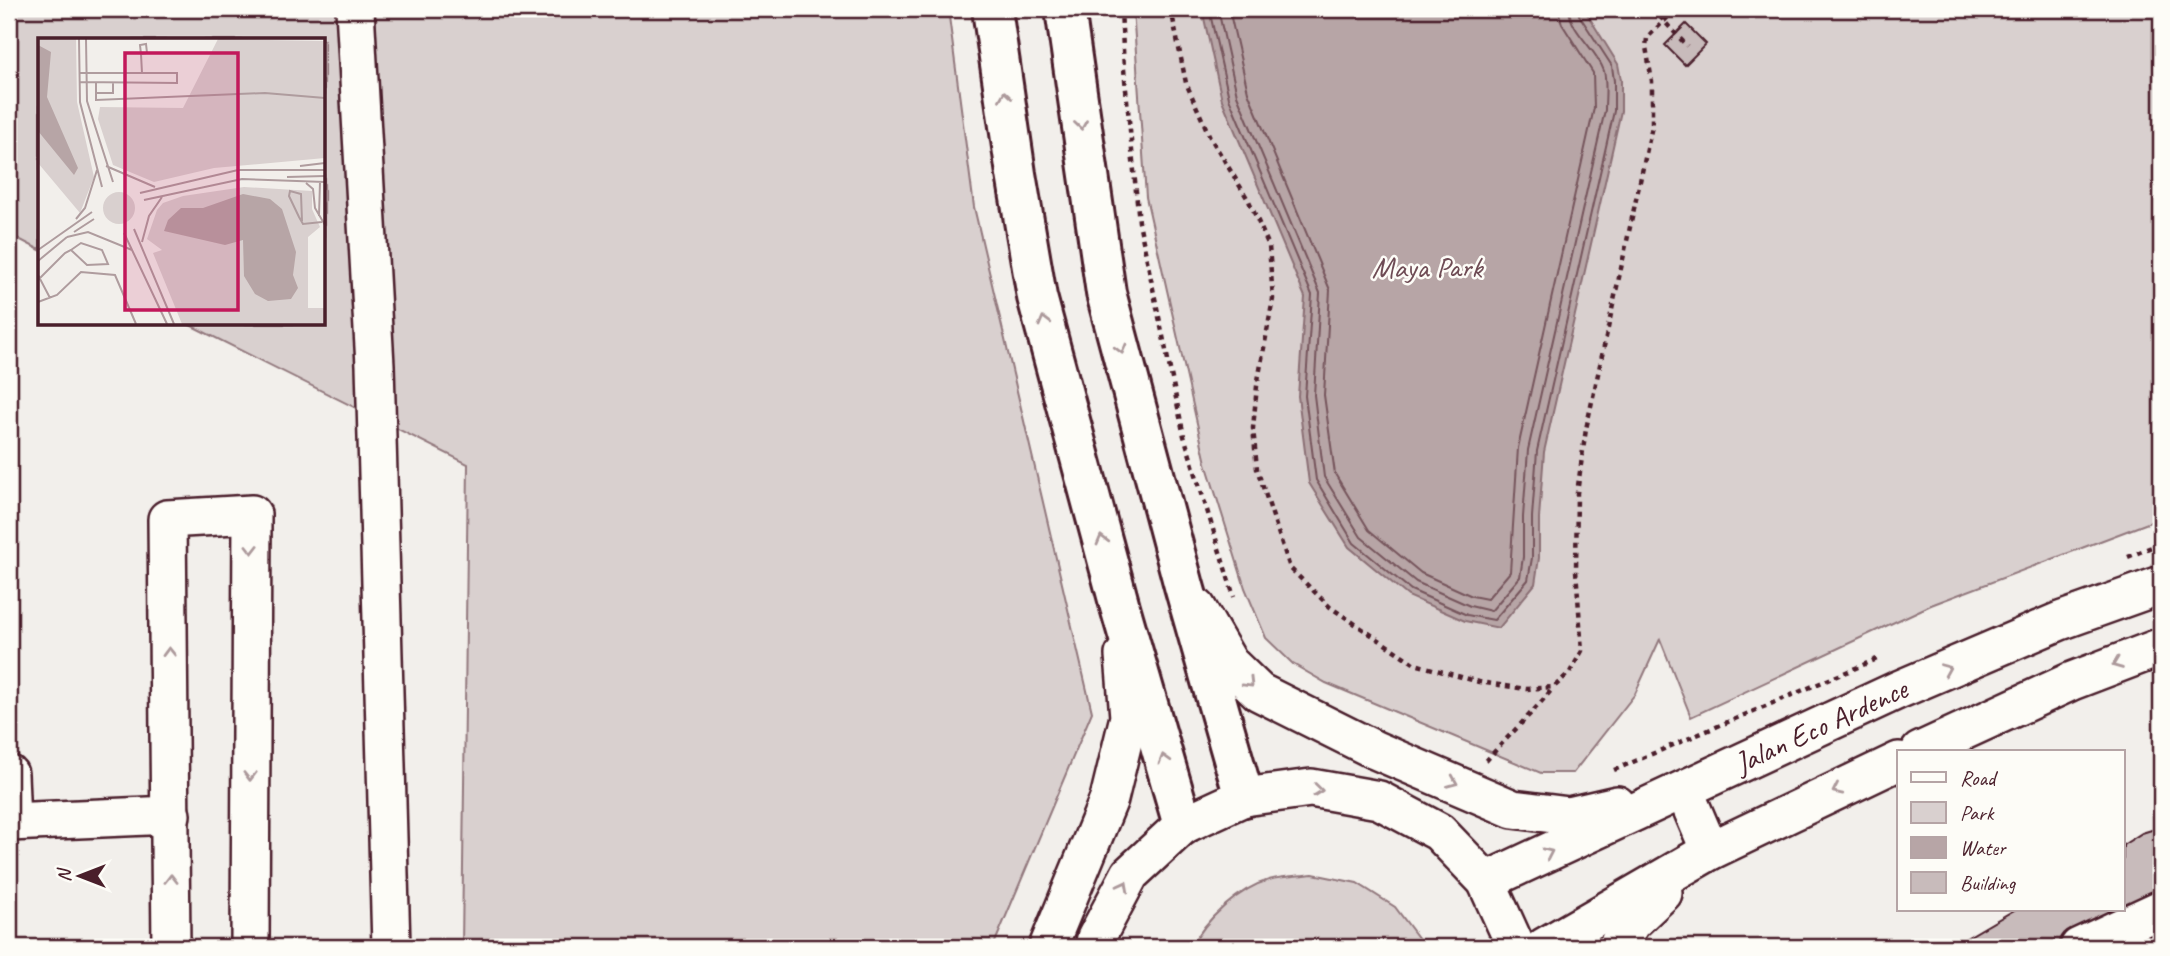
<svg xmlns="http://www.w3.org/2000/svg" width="2170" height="956" font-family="Caveat,sans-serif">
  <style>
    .green { fill: #d9d0cf; stroke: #92787d; stroke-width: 2 }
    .water { fill: #b7a5a6; stroke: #8b6f75; stroke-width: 2 }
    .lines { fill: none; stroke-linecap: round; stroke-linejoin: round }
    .shore { stroke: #76555c; stroke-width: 2 }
    .building { fill: #c8bbbb; stroke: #4a1f2b; stroke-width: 2 }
    .minor-casing { stroke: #4a1f2b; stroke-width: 42 }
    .highway-casing { stroke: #4a1f2b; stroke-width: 44 }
    .path { stroke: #4a1f2b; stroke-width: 4.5; stroke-dasharray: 5 5; stroke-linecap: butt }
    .minor { stroke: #fdfcf7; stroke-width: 37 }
    .highway { stroke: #fdfcf7; stroke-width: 38 }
    .oneway { stroke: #ac999b }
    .labels { text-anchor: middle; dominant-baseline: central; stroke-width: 5; stroke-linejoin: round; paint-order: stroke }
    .park-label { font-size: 30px; fill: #6e4b54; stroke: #fdfcf7 }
    .street-label { font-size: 30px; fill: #4a1f2b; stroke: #fdfcf7 }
    .inset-road { fill: none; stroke: #af9c9e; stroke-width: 2 }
    .view { fill: #c2185b; fill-opacity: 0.15; stroke: #c2185b; stroke-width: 3.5 }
    .inset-edge { fill: none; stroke: #4a1f2b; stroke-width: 3.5 }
  </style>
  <rect width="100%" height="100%" fill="#f2efeb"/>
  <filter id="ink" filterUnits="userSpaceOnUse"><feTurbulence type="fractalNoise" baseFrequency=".0143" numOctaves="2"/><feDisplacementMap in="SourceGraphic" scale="14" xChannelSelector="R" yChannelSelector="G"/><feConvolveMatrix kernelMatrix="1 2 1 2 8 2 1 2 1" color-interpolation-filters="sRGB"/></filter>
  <g filter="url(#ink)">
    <!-- green -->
    <g class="green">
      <path d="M9,9h939l26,198 118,505 -99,235h-531l6,-483 -280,-140h136v-284h-284v210l-31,-16z"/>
      <path d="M1133,9h1028v509l-230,87 -240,112 -31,-78 -25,55 -62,79h-32l-215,-90 -33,-19 -27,-26 -21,-50 -39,-125 -60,-266z"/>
      <path d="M1313,874l44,9 38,24 30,40h-233c12,-27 48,-59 77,-67 14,-4 30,-4 44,-6z"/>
    </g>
    <!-- water -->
    <path class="water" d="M1202,9h382l34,55 3,16v31l-77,341 -5,66v40l-4,26 -36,44 -34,-7 -57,-25 -59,-49 -40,-64 -11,-87 7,-99 -83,-197z"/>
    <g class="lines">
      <!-- shore -->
      <g class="shore">
        <path d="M1209,9l20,89 83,197 -7,101 11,84 38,63 57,47 56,25 27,5 34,-40 4,-22v-41l5,-66 77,-340v-30l-2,-15 -33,-51 -1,-6"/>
        <path d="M1218,9l19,86 83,198 -6,102 10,82 37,60 55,45 54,24 21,5 29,-34 3,-20v-40l5,-67 77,-340c0,-13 2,-27 -1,-39 -7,-22 -34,-39 -35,-62"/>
        <path d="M1229,9l19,83 82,198 -6,105 11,79 34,56 52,43 51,23 15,3 23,-27 8,-124 76,-340 -1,-35 -31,-49 -4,-15"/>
      </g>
    </g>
    <!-- building -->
    <g class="building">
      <path d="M1686,24l20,20 -21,21 -20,-20z"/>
      <path d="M2161,827v120h-210l65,-38h107v-64l19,-12z"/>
    </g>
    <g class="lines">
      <defs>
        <g id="minor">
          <path d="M355,9l20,356 16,582"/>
          <path d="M1197,608l32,55 30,29 116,58 138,59 56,7 48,-11"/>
          <path d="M1920,751l152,-70 89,-34"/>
          <path d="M9,774l2,48"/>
          <path d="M1684,790l26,61"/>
          <path d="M9,822l162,-7"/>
          <path id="s1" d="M1486,881l412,-191 162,-69 101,-36"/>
          <path d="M171,947l-4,-428 85,-5 -2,433"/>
          <path d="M1048,947l61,-148 20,-82 -5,-62"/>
          <path d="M1094,947l2,-9 34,-64 53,-49 61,-28 67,-9 68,12 60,32 47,49 30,66"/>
          <path d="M1544,947l166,-96 189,-90"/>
          <path d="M1617,947l14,-24 32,-30"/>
          <path d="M2079,947l82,-38"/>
        </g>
        <g id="highway">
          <path d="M992,9l24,165 21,123 83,310 63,218"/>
          <path d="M1065,9l41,284 78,293 60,211"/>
        </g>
      </defs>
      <!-- minor casing -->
      <use href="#minor" class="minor-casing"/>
      <!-- highway casing -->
      <use href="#highway" class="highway-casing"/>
      <!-- path -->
      <g class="path">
        <path d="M1121,9l3,60 15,153 45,214 50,161"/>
        <path d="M1171,9l15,74 24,54 39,64 20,45 4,53 -16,87 -4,42 4,41 33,99 40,39 85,57 64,18 47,7 28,-2 16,-15 12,-21 -6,-81 1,-77 9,-64 66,-303v-45l-6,-34 1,-9 29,-29"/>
        <path d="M1653,9l34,37"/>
        <path d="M1716,9c13,4 27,6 40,0"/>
        <path d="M2128,557l33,-14"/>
        <path d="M1486,761c22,-25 46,-47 67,-73"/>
        <path d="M1614,770l263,-111"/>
      </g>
      <!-- minor -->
      <use href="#minor" class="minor"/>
      <!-- highway -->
      <use href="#highway" class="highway"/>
    </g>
    <!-- one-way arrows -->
    <defs><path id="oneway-chevron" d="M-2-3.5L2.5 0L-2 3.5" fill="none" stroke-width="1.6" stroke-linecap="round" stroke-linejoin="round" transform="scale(1.75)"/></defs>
    <g class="oneway">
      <use href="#oneway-chevron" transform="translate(1005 96) rotate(-98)"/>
      <use href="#oneway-chevron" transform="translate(1081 125) rotate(82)"/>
      <use href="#oneway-chevron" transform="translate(1044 321) rotate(-105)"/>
      <use href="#oneway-chevron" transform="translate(1121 349) rotate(75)"/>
      <use href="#oneway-chevron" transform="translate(1102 540) rotate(-105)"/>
      <use href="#oneway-chevron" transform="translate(252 549) rotate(90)"/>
      <use href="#oneway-chevron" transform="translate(169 652) rotate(-91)"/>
      <use href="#oneway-chevron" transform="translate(2117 664) rotate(159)"/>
      <use href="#oneway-chevron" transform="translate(1946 669) rotate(-23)"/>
      <use href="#oneway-chevron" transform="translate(1249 683) rotate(45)"/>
      <use href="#oneway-chevron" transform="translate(1164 759) rotate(-106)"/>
      <use href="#oneway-chevron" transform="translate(250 776) rotate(90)"/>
      <use href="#oneway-chevron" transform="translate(1453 782) rotate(23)"/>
      <use href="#oneway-chevron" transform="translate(1318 790) rotate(6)"/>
      <use href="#oneway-chevron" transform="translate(1837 790) rotate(155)"/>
      <use href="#oneway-chevron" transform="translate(1548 853) rotate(-25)"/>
      <use href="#oneway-chevron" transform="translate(171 879) rotate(-90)"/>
      <use href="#oneway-chevron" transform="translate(1124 886) rotate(-62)"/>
    </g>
  </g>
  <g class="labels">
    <!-- park labels -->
    <g class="park-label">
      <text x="1427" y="267">Maya Park</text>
    </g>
    <!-- street labels -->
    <g class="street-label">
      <text stroke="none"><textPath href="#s1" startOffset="369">Jalan Eco Ardence</textPath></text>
    </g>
  </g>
  <!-- overview -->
  <g transform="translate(38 38)">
    <rect width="287" height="287" fill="#f2efeb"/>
    <path d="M0,1h38l1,63 17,75 -14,36 -42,-50zM180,1l107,2v117l-111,10 -60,14 -41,-17 -15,-46 2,-12 83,1zM206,149l68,4v18l8,18 -12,10v71h16l1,16h-143l-29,-71 9,-3 -15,-11 10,-29 6,-7 20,-7zM65 170a16 16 0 1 1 32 0a16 16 0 1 1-32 0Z" fill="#d9d0cf"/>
    <path d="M0,7l13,7 -4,45 31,71 -4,7 -36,-44zM205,156l27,5 12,10 14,43 -3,23 5,13 -7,11 -23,2 -13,-7 -11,-18 -1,-36 -18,5 -61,-14 4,-11 13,-12h22z" fill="#b7a5a6"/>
    <path class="inset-road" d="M41,1l1,63 22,85M48,1l1,62 26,81M103,16l6,-1 -1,-9 -6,1 1,9 1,19M41,35h98v10l-98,-1M58,44v18l169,-7 60,5M58,55h17v-10M68,128l49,21M262,128l25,-3M249,139l38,-1M268,145l7,6 2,19 10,17M102,155l98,-23h87M106,162l98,-21 83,3M281,178l1,-34M38,181l9,-11 12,-38M264,183l-1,-27 -11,-3 -1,5 10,21 4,7 19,-2M96,191l40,95M36,194l20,-13M86,195l43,91M29,199l21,-5 44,18M104,204l7,-26 13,-19M0,212l54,-38M0,223l29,-24M0,237l12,23M0,242l27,-27 6,-3 10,-7 21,7 6,14 -21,1 -16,-15M0,264l19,-7 24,-23 34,3 21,49"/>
    <path class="view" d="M87,15h113v257h-113z"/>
    <rect width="287" height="287" class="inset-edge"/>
  </g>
  <!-- margin -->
  <rect width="2170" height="956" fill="none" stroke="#fdfcf7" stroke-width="35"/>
  <rect x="18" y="18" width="2135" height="921" fill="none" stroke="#4a1f2b" stroke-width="2.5" filter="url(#ink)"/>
  <!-- legend -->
  <rect x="1897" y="750" width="228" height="161" fill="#fdfcf7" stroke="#b5a4a5" stroke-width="2"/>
  <rect x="1911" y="772" width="35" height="10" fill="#fdfcf7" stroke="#b5a4a5" stroke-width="2"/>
  <text x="1960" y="785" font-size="21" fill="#4a1f2b">Road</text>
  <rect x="1911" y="802" width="35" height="21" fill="#d9d0cf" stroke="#b5a4a5" stroke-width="2"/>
  <text x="1960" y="820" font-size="21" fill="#4a1f2b">Park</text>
  <rect x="1911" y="837" width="35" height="21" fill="#b7a5a6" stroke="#b5a4a5" stroke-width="2"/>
  <text x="1960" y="855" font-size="21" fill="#4a1f2b">Water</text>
  <rect x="1911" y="872" width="35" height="21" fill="#c8bbbb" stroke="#b5a4a5" stroke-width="2"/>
  <text x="1960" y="890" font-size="21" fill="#4a1f2b">Building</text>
  <!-- north arrow -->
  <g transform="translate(80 876) rotate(270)" stroke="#fdfcf7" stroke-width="5" paint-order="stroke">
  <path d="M0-5L12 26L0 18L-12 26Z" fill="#4a1f2b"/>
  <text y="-10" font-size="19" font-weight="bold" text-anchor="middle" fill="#4a1f2b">N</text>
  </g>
</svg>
